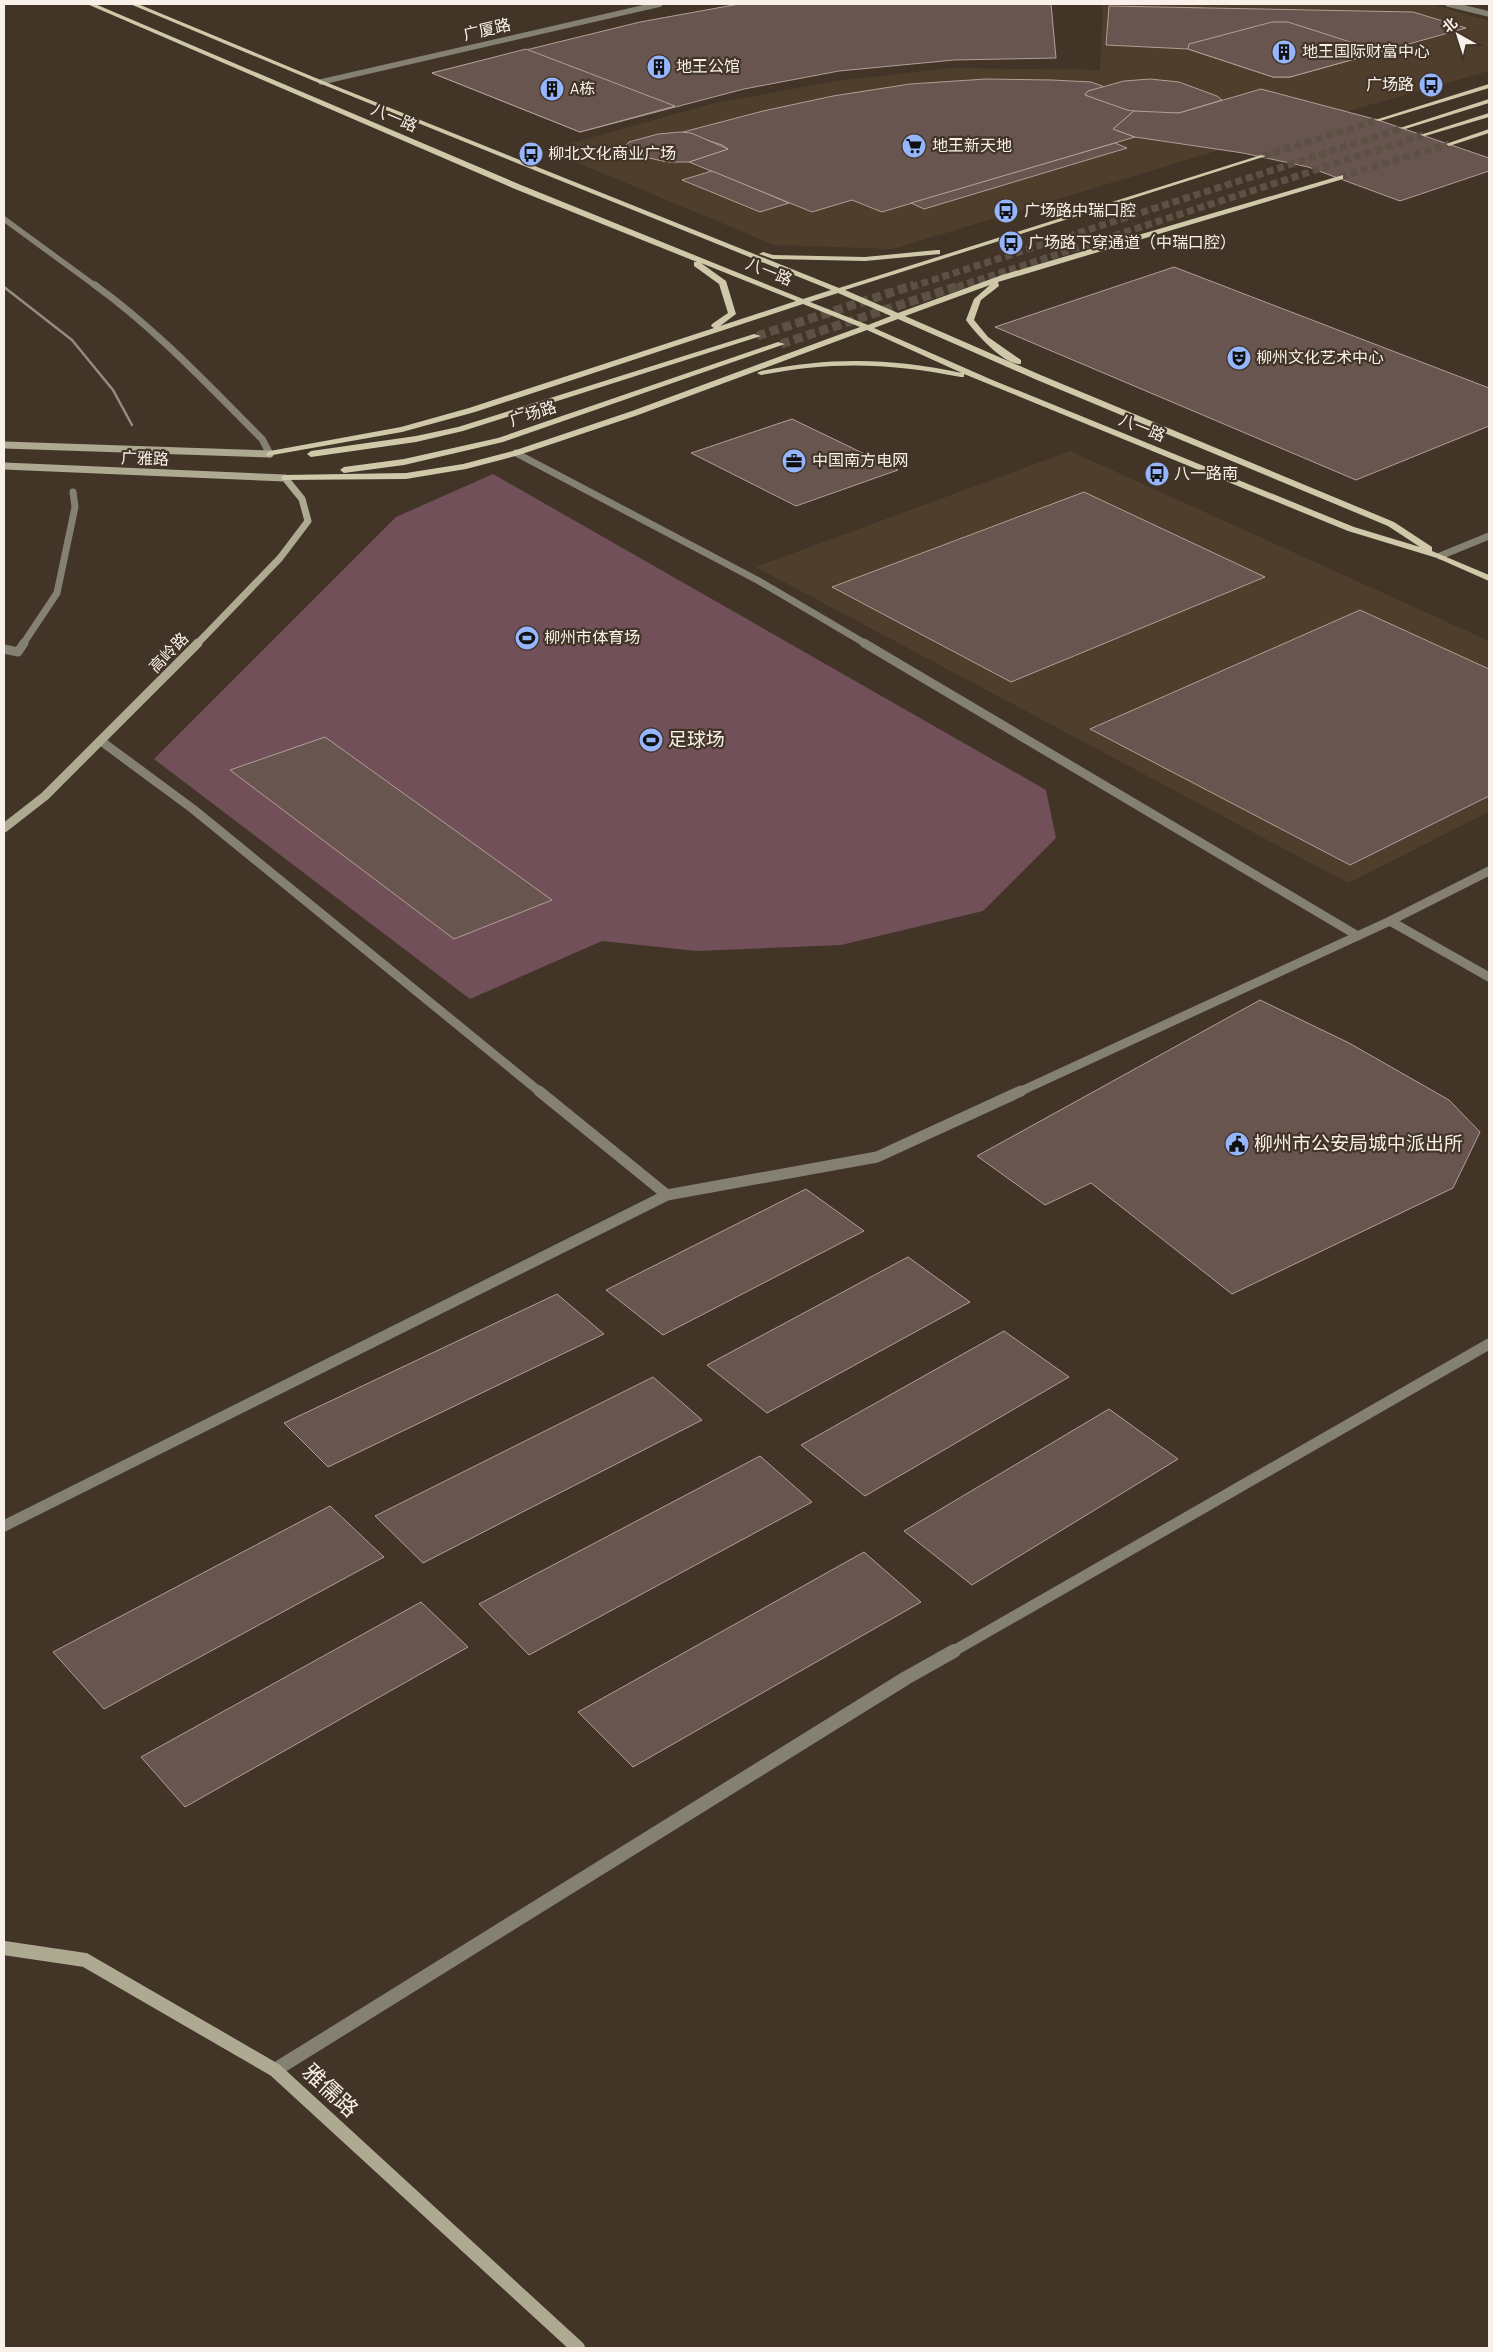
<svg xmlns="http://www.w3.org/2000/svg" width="1493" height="2352" font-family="'Alegreya Sans','Noto Sans SC',sans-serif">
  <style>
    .built { fill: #4f3e2c }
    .green { fill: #715059 }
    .building { fill: #695550; stroke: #b39d97 }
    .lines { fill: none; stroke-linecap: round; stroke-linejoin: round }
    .primary-tunnel-far1 { stroke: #5d5145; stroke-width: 7; stroke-dasharray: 7 4; stroke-linecap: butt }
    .primary-tunnel { stroke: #5d5145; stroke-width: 9; stroke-dasharray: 9 4.5; stroke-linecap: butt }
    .lane-far3 { stroke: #848172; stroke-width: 7 }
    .lane-far2 { stroke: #848172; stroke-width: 9 }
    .lane-far1 { stroke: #848172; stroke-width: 11 }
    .lane { stroke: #848172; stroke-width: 14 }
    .street-far2 { stroke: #848172; stroke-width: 5.5 }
    .street-far1 { stroke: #848172; stroke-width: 7 }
    .street { stroke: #848172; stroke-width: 9 }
    .secondary-far2 { stroke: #aeaa92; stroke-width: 7 }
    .secondary-far1 { stroke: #aeaa92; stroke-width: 9 }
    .secondary { stroke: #aeaa92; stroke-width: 14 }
    .primary { fill: #cfc9aa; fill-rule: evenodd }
    .rail { stroke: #968b80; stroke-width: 2.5 }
    .labels { text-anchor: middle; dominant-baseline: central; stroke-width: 4.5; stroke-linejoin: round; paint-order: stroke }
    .far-street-label { font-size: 16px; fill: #f9f1e9; stroke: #423528 }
    .far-poi-label { font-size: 16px; fill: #f9f1e9; stroke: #423528; text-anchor: start }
    .poi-label { font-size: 19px; fill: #f9f1e9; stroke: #423528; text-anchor: start }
    .near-street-label { font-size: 22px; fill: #f9f1e9; stroke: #423528 }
  </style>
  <rect width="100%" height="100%" fill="#423528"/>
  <!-- built -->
  <g class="built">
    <path d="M1103,4l331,1 55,16v50l-141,40 -455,138 -119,-4 -227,-95 164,-46 125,-23 115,-13 149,2z"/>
    <path d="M1070,451l419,190v171l-141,71 -592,-316z"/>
  </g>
  <!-- green -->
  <path class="green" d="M493,474l553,316 10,48 -73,73 -142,34 -144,6 -95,-10 -132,58 -316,-240 242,-242z"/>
  <!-- building -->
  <g class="building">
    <path d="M739,4h312l5,54 -102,2 -115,11 -95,18 -164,43 -148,-59 208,-51z"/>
    <path d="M1109,6l304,6 53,16 -176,49h-17l-85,-28 -82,-4z"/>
    <path d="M1272,22h16l84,27 1,5 -83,23h-17l-85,-28 1,-5z"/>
    <path d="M526,49l149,57 -95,26 -148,-59z"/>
    <path d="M986,79l66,1 39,2 14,5 -17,4 -3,4 49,16 -21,18 22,8 -253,75 -30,-12 -40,12 -123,-50 39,-13 -6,-4 -39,-13 80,-21 70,-15 77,-12z"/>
    <path d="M1150,79l29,3 38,14 5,4 -43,13 -24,1 -28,-4 -42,-15 3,-4 36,-10z"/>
    <path d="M1261,89l117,31 111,38v13l-89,30 -92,-34 -65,-14 -108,-16 -22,-8 21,-18 45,2z"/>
    <path d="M680,132l11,1 37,16 -39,13h-22l-18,-4 -24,-12 4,-4 29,-8z"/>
    <path d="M1115,143l12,5 -203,61 -13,-6z"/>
    <path d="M712,171l77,32 -29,9 -78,-32z"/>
    <path d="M1174,267l315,121v38l-133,54 -361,-153z"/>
    <path d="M792,419l106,51 -102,36 -105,-53z"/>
    <path d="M1084,492l181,85 -254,105 -179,-95z"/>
    <path d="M1360,610l129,59v127l-139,69 -260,-136z"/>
    <path d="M325,737l227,163 -98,39 -224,-169z"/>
    <path d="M1260,1000l89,43 100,57 31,32 -27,56 -221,106 -141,-111 -46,22 -68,-49z"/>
    <path d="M806,1189l58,42 -201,104 -57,-45z"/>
    <path d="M908,1257l62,45 -203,111 -60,-48z"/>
    <path d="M557,1294l47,40 -276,133 -44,-44z"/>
    <path d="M1004,1331l65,46 -204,119 -64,-51z"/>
    <path d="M653,1377l49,43 -279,143 -48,-47z"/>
    <path d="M1109,1409l69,50 -206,126 -68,-54z"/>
    <path d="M760,1456l52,46 -283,153 -50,-51z"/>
    <path d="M330,1506l54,51 -280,152 -51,-57z"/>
    <path d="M864,1552l57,50 -288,165 -55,-55z"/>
    <path d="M421,1602l47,45 -283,160 -44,-50z"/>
  </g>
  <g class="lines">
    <!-- primary-tunnel-far1 -->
    <g class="primary-tunnel-far1">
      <path d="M1263,156l115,-36"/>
      <path d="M1340,177l109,-33"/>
      <path d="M911,287l492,-159"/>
      <path d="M957,287l466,-152"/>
    </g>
    <!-- primary-tunnel -->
    <g class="primary-tunnel">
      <path d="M757,336l157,-51"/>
      <path d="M781,344l180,-59"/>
    </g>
    <!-- lane-far3 -->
    <g class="lane-far3">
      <path d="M516,453l243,128 107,63"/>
      <path d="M1440,556l49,-20"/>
    </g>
    <!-- lane-far2 -->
    <g class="lane-far2">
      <path d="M864,643l494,293"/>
      <path d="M101,741l92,68 347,283"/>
      <path d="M1390,921l99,56"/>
      <path d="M1019,1092l371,-171 99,-50"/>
    </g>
    <!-- lane-far1 -->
    <g class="lane-far1">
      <path d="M539,1091l128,104 210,-38 144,-66"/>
      <path d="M4,1526l663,-331"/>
      <path d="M952,1652l537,-308"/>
    </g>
    <!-- lane -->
    <path class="lane" d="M275,2070l631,-392 48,-27"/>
    <!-- street-far2 -->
    <g class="street-far2">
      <path d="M1448,4l41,10"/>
      <path d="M321,82l339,-78"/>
      <path d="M4,219l93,68"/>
    </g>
    <!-- street-far1 -->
    <g class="street-far1">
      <path d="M95,285c62,45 113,100 167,154l8,15"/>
      <path d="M23,644l34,-51 18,-86 -2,-15"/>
    </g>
    <!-- street -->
    <path class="street" d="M4,649l14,3 6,-9"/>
    <!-- secondary-far2 -->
    <g class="secondary-far2">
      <path d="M4,445l266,9"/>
      <path d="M4,466l281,12 17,21 6,22 -28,37 -83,86"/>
    </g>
    <!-- secondary-far1 -->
    <path class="secondary-far1" d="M4,828l41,-32 153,-153"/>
    <!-- secondary -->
    <path class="secondary" d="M4,1948l81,12 190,110 303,278"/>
    <!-- primary -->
    <g class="primary">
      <path d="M87,4h8l426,181 282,114 28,-9 -512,-207 -189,-79h8l185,77 516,207 422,-133 5,1 -421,134 53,23 104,-38 341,-100v4l-345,103 1,4 -18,14 -7,20 14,17 33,23v4c-16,2 -47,-32 -55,-44l8,-21 16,-14 -85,31 138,60 351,146 38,25v4l57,24v6l-52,-23 -89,-27 -384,-157v3h-3c-72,-14 -128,-16 -200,-2l-4,-2 4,-2c70,-14 130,-13 201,2l-95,-43 -229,85 -119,40 -53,14 -60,10 -124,1v-4l3,-1 121,-2 57,-9 50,-13 119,-40 228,-84 -57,-23 -328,108 -73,20 -135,24 -1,-2 4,-3 131,-24 68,-19 245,-80 -3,-2 1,-2 16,-11 -9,-29 -25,-18v-4h3l-182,-73zM701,263l95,38 -76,25 16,-12 -10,-33zM838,293l53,23 -23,9 -58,-23zM898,319l139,61 351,146 32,21 -66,-20 -364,-148 -116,-51z"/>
      <path d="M1489,84v4l-109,33 -5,-1z"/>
      <path d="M1489,99v4l-84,26 -5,-1z"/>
      <path d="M1489,113v4l-64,19 -5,-1z"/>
      <path d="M1489,129v4l-40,13 -3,-2z"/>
      <path d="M937,250h3v4l-75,7 -92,-2 -14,-5 4,-2 10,3 92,2z"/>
      <path d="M754,334l7,2 -298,95 -47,11 -105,15 -4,-3 4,-3 105,-15 42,-9z"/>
      <path d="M778,342l7,2 -282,98 -99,23 -60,8 -4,-3 4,-3 60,-8 94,-21z"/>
    </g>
    <!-- rail -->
    <path class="rail" d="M4,287l68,53 41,50 19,35"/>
  </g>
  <!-- icons -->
  <defs>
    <symbol id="building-disc" viewBox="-11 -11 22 22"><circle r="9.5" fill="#95b6fd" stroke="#423528"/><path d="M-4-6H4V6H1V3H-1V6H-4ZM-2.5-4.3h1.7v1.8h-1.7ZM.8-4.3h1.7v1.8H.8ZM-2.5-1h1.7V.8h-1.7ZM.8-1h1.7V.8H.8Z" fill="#111"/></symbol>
    <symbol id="bus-disc" viewBox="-11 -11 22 22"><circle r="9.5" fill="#95b6fd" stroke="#423528"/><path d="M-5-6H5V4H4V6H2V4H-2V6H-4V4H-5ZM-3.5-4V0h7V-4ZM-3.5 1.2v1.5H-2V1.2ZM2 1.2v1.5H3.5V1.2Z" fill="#111"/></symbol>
    <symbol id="supermarket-disc" viewBox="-11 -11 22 22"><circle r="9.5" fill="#95b6fd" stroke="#423528"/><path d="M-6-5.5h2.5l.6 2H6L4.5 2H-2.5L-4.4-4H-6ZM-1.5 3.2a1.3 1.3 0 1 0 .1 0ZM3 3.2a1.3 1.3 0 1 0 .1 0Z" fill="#111"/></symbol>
    <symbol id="theatre-disc" viewBox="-11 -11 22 22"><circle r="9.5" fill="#95b6fd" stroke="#423528"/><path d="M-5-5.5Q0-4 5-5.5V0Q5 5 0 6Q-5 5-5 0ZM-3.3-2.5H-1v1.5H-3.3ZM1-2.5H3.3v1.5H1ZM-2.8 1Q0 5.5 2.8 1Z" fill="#111"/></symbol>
    <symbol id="office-disc" viewBox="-11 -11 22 22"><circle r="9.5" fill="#95b6fd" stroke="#423528"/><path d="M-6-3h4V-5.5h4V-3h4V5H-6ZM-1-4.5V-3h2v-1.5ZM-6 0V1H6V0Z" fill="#111"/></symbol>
    <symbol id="stadium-disc" viewBox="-11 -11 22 22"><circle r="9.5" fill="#95b6fd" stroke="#423528"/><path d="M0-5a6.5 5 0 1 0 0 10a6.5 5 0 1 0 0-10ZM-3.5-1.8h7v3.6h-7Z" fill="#111"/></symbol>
    <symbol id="civic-disc" viewBox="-11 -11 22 22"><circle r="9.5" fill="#95b6fd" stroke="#423528"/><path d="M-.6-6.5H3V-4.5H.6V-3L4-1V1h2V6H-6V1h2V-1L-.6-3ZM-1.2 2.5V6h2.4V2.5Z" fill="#111"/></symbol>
  </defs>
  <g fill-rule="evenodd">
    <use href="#building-disc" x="1270" y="38" width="28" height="28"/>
    <use href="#building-disc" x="645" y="53" width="28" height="28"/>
    <use href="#bus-disc" x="1417" y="71" width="28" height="28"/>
    <use href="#building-disc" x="538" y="75" width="28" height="28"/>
    <use href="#supermarket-disc" x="900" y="132" width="28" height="28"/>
    <use href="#bus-disc" x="517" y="140" width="28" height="28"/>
    <use href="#bus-disc" x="992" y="197" width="28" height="28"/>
    <use href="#bus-disc" x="997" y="229" width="28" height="28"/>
    <use href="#theatre-disc" x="1225" y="344" width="28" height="28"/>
    <use href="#office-disc" x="780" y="447" width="28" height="28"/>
    <use href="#bus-disc" x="1143" y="460" width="28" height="28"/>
    <use href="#stadium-disc" x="513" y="624" width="28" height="28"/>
    <use href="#stadium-disc" x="637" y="726" width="28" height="28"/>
    <use href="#civic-disc" x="1223" y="1130" width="28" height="28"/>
  </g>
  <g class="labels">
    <!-- far-street labels -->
    <g class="far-street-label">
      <text transform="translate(487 30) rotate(-13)">广厦路</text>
      <text transform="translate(394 118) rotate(23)">八一路</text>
      <text transform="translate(769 272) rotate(22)">八一路</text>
      <text transform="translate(533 414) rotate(-18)">广场路</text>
      <text transform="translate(1142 428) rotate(22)">八一路</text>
      <text transform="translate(145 459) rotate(2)">广雅路</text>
      <text transform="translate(169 653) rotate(-46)">高岭路</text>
    </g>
    <!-- far-poi labels -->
    <g class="far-poi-label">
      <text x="1302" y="52">地王国际财富中心</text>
      <text x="676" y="67">地王公馆</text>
      <text x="1414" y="85" text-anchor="end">广场路</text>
      <text x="570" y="89">A栋</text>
      <text x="932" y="146">地王新天地</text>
      <text x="548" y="154">柳北文化商业广场</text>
      <text x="1024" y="211">广场路中瑞口腔</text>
      <text x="1028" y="243">广场路下穿通道（中瑞口腔）</text>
      <text x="1256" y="358">柳州文化艺术中心</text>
      <text x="812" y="461">中国南方电网</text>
      <text x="1174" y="474">八一路南</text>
      <text x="544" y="638">柳州市体育场</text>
    </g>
    <!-- poi labels -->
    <g class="poi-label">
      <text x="668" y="740">足球场</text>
      <text x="1254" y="1144">柳州市公安局城中派出所</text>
    </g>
    <!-- near-street labels -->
    <g class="near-street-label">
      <text transform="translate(330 2091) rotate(43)">雅儒路</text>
    </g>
  </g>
  <!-- border -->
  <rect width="1493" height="2352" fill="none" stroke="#f9f1e9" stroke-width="10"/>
  <!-- north arrow -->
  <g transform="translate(1458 35) rotate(321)" stroke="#423528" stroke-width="4" paint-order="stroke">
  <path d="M0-4L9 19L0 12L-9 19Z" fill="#f9f1e9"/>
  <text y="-8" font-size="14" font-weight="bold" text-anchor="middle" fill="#f9f1e9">北</text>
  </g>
</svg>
